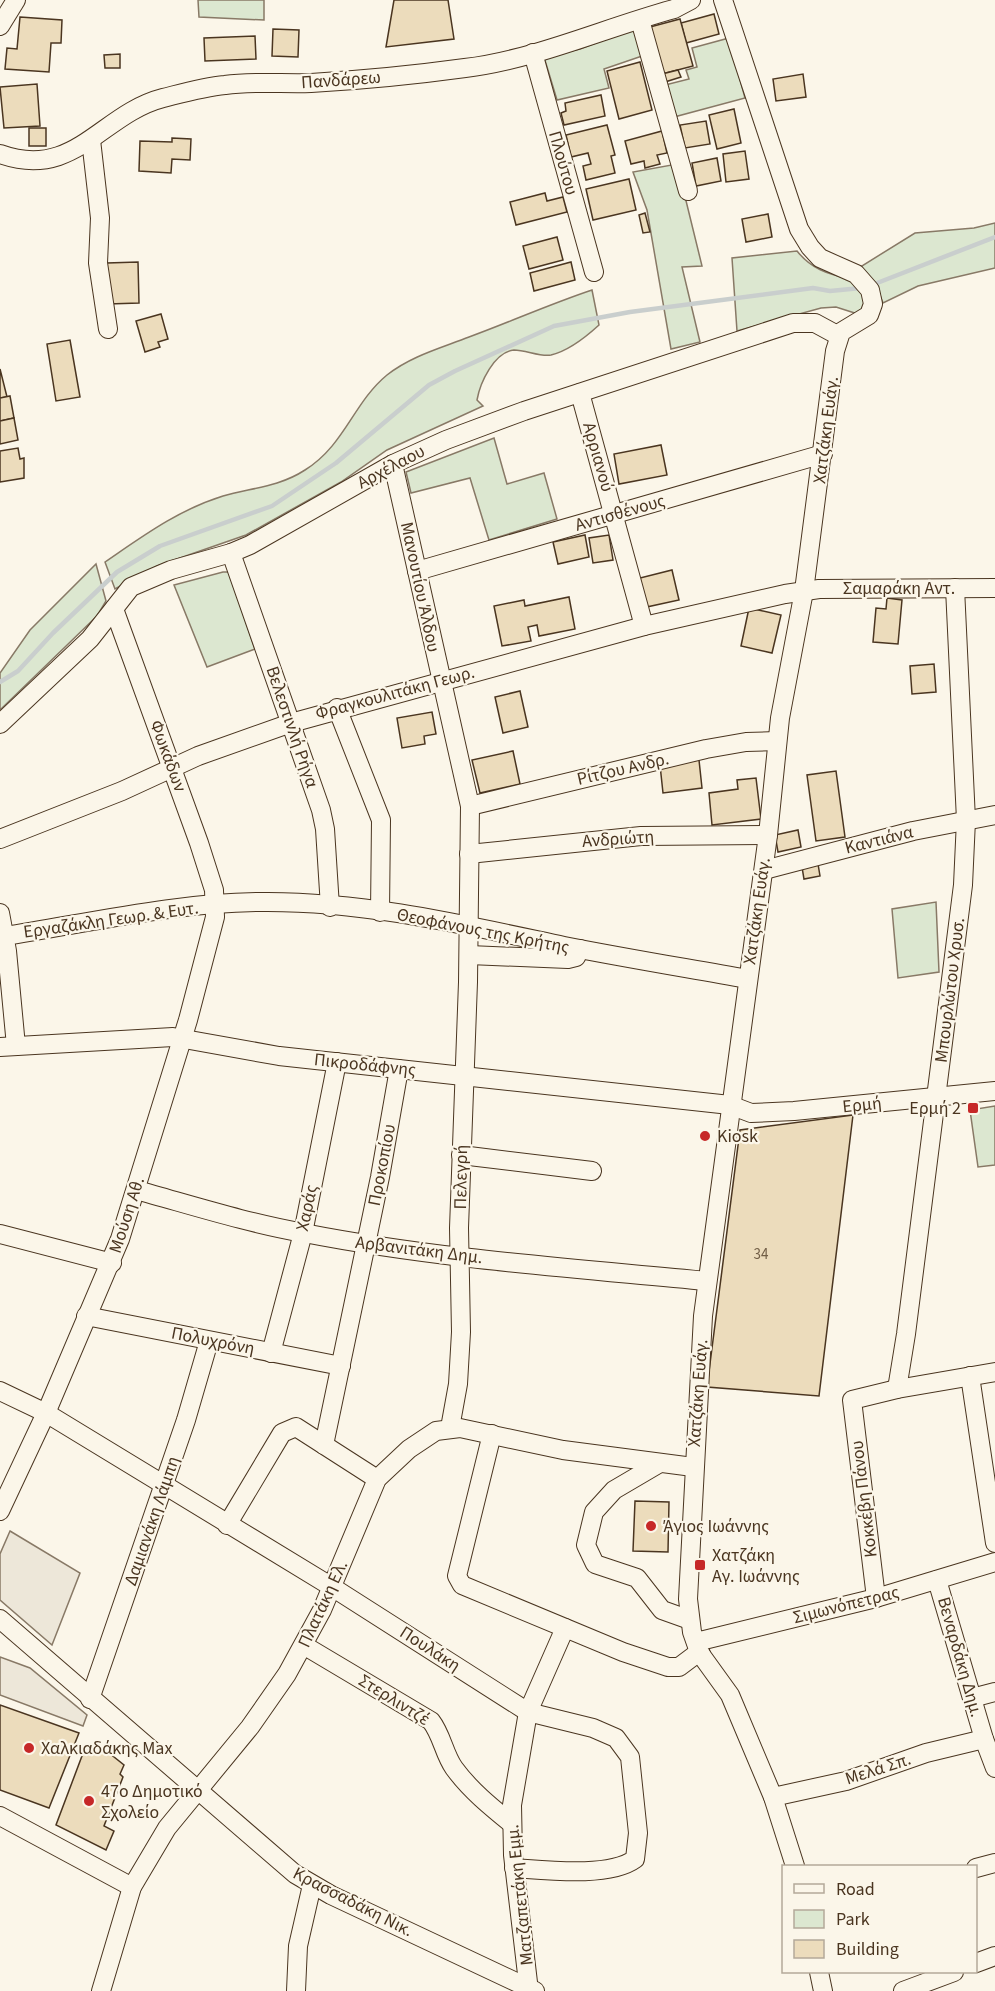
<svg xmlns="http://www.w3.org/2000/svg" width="995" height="1991" font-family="'Source Sans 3',sans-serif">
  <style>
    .green { fill: #dce7d0; stroke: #887966; stroke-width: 1.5 }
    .parking { fill: #ede7d9; stroke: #887966; stroke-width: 1.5 }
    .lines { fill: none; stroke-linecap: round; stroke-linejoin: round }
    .stream { stroke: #c9cecd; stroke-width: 4.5 }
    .building { fill: #ecdcbc; stroke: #4a3520; stroke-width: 1.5 }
    .minor-casing { stroke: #4a3520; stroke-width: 20 }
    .minor { stroke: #fbf6e9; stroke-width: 18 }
    .poi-dot { fill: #c62828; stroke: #fbf6e9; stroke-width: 2 }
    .labels { text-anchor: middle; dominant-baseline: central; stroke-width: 4.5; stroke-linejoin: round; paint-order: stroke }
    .number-label { font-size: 15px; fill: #725f47 }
    .street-label { font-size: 18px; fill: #4a3520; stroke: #fbf6e9 }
    .poi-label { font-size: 18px; fill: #4a3520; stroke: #fbf6e9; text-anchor: start }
  </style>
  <rect width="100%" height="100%" fill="#fbf6e9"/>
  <!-- green -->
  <g class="green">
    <path d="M198,0h66v20l-65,-3z"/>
    <path d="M637,27l8,28 -41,14 5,19 -52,12 -13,-43 36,-8z"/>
    <path d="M729,38l16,60 -71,19 -9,-32 24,-6 -3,-9 11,-3 -5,-19z"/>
    <path d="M677,164l25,102 -20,1 18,75 -29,7 -24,-139 -14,-38z"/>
    <path d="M995,223v45l-77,18 -35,17 -8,-21 -18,-13 58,-36 59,-5z"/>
    <path d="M797,251c16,20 33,23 56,29l15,21 -7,14 -25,-8 -15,1 -84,23 -5,-73z"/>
    <path d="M592,290l7,35c-12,11 -31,26 -48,30 -11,2 -25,-5 -37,-5 -20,2 -34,33 -37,50l6,6 -96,44 -46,32 -95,53 -89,31 -42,23 -10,-27c38,-26 73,-52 118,-66 28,-8 56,-9 82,-26 40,-25 48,-67 82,-95 24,-19 54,-27 82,-38 41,-15 81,-33 123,-47z"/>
    <path d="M494,438l13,46 37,-11 13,46 -68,21 -19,-62 -59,15 -5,-21z"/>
    <path d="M96,564l10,37 -9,15 -97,94v-37l30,-43z"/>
    <path d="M223,572h6l26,77 -48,18 -33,-82z"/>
    <path d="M936,902l3,70 -41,6 -6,-69z"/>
    <path d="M995,1106v59l-17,2 -8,-57z"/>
  </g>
  <!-- parking -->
  <g class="parking">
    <path d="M10,1531l70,42 -28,72 -52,-45v-46z"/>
    <path d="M0,1657l30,11 57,47 -4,11 -83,-31z"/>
  </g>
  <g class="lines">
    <!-- stream -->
    <g class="stream">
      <path d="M872,285l123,-48"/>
      <path d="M0,682l18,-11 35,-38 64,-61 43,-26 112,-40 64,-43 93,-78 26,-14 99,-45 76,-14 183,-24 17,3 31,-3"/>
    </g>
  </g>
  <!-- building -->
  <g class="building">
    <path d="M394,0h54l6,39 -68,8z"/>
    <path d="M714,14l5,20 -33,9 -5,-20z"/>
    <path d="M20,17l42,3 -1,23h-10l-2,29 -44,-3 2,-21 10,1z"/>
    <path d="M680,19l13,47 -31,8 -12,-47z"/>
    <path d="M273,29l26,1 -1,27 -26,-1z"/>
    <path d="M255,36l1,23 -51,2 -1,-23z"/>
    <path d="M120,54v14h-15l-1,-13z"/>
    <path d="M640,62l12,48 -33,9 -12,-48z"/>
    <path d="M678,70l3,7 -16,5 -3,-8z"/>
    <path d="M803,74l3,23 -30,4 -3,-22z"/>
    <path d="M37,84l3,42 -36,2 -4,-41z"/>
    <path d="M601,95l4,21 -41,9 -3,-12 5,-2 -1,-8z"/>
    <path d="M734,109l7,34 -24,6 -8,-34z"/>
    <path d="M706,121l4,23 -25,4 -5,-23z"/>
    <path d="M607,125l8,30 -4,1 4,17 -29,7 -3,-14 8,-2 -3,-11 -17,4 -5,-22z"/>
    <rect x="29" y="128" width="17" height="18"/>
    <path d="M662,131l5,22 -10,2 3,9 -15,4 -1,-7 -13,3 -6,-23z"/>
    <path d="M172,138l19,1 -1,21 -18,-1 -1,14 -32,-2 1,-30 32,1z"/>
    <path d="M745,151l4,28 -23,3 -3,-28z"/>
    <path d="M717,158l4,23 -25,5 -4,-23z"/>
    <path d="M629,179l7,31 -43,10 -7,-31z"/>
    <path d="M545,193l2,8 16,-4 4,15 -51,13 -6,-23z"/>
    <path d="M645,213l5,19 -7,1 -4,-18z"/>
    <path d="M768,214l4,23 -26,5 -4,-23z"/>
    <path d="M557,237l6,23 -34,9 -6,-23z"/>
    <path d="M138,262l1,41 -31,1 -1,-41z"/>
    <path d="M571,262l4,18 -41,11 -4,-18z"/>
    <path d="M161,314l7,25 -10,3 2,5 -15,5 -9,-31z"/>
    <path d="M70,340l10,57 -24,4 -9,-57z"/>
    <path d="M0,369l7,28 -7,1z"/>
    <path d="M10,396l4,22 -14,3v-23z"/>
    <path d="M14,418l4,22 -18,4v-23z"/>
    <path d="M661,445l6,30 -48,9 -5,-30z"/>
    <path d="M18,448l2,11 4,-1v20l-24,4v-31z"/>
    <path d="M585,535l4,22 -31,7 -5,-22z"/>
    <path d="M609,535l4,25 -20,3 -4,-25z"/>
    <path d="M672,570l7,30 -37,8 -6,-29z"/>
    <path d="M569,597l6,32 -36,7 -2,-11 -9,2 3,14 -29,5 -8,-40 30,-6 1,6z"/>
    <path d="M887,598l15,2 -4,44 -25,-2 3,-34 10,1z"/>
    <path d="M749,608l32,7 -9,38 -31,-7z"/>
    <path d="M934,664l2,28 -24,2 -2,-28z"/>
    <path d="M520,691l8,36 -25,6 -8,-36z"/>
    <path d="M432,712l4,22 -12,2 1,8 -23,4 -5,-30z"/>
    <path d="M513,751l7,33 -40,9 -8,-33z"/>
    <path d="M699,760l3,28 -39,5 -3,-28z"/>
    <path d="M836,771l9,66 -29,4 -9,-66z"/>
    <path d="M756,778l5,41 -49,6 -3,-32 29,-4 -1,-9z"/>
    <path d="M798,830l3,17 -23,5 -3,-17z"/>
    <path d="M817,858l3,18 -16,3 -3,-18z"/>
    <path d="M853,1115l-34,281 -112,-9 33,-257z"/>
    <path d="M635,1501l34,1 -1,50 -35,-1z"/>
    <path d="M0,1705l79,28 -30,75 -49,-18z"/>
    <path d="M85,1748l16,5 3,-4 20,16 -4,9 3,3 -19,49 10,5 -8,19 -50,-25z"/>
  </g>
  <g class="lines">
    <defs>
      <g id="minor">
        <path d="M723,0l76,229 11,18 10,11 36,16 14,16 3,14 -4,11 -28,17 -6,19 -31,240 -24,127 -12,117 -65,481 -15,283 4,33 7,20 31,43 43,102 22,69"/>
        <path d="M640,20l48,171"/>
        <path d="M0,26l16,-26"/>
        <path d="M533,53l61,219"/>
        <path d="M91,140l9,78 -2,45 10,66"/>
        <path d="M0,154c74,27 101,-40 163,-56 20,-5 41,-11 62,-13 28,-4 58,-1 86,-2 51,-3 103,-8 154,-15 72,-9 139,-40 209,-59l17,-9"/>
        <path d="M580,393l64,233"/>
        <path d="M393,464l77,342 -2,176 -9,246 2,104 -3,52 -8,44"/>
        <path d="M231,553l90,257 4,19 5,78"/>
        <path d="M417,571l406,-117"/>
        <path d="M337,708l44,112 -1,92"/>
        <path d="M0,724l90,-85 41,-52 40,-17 60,-17 19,-8 143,-81 53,-24 78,-29 269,-88h22l24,13"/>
        <path d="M470,806l236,-57 40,-7 31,-1"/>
        <path d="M0,839l122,-48 76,-35 93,-33 353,-97 141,-32 34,-5 176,-1"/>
        <path d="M469,854l172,-18 127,-1"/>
        <path d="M764,870l149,-39 82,-16"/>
        <path d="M0,913l7,38 9,95"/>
        <path d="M5,936c83,-13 174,-34 257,-34 102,-1 203,23 302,44 61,12 122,22 183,33"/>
        <path d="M469,955l99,4 8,-2 4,-8"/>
        <path d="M0,1047l173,-10 106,19 451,49 21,8 43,-2 201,-20"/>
        <path d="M461,1155l131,16"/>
        <path d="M136,1190c55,15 111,33 168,43 133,26 269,35 403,48"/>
        <path d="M0,1234l112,29"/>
        <path d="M86,1316l255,50"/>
        <path d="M271,1353l32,-120 34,-171"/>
        <path d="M970,1376l25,167"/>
        <path d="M897,1389l9,-55 57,-449 3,-65 -11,-232"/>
        <path d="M0,1391l46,22 286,174 196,125 65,16 23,10 14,19 8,76 -3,26c-26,19 -90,11 -121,9"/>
        <path d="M492,1434l-35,142 5,9 161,67 45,15h11l16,-12 6,-1"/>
        <path d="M324,1445l56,-268 19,-108"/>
        <path d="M660,1463l-46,27 -20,22 -8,33 9,19 42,14 25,32 28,10"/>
        <path d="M0,1511l46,-98 74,-174 68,-219 27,-103 -1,-27 -15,-47 -85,-234"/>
        <path d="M227,1525l55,-92 14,-6 81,52"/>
        <path d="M937,1580l47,159 11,29"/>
        <path d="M876,1598l-24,-198 45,-11 98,-17"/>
        <path d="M0,1619l295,255 36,21 204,96"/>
        <path d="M696,1642l180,-44 119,-36"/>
        <path d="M305,1646l126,75c11,14 13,33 23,47 16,22 37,39 58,56"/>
        <path d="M972,1698l23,-6"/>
        <path d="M90,1699l96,-279 23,-79"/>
        <path d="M773,1797l73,-16 80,-28 58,-14"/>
        <path d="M0,1816l132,71"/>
        <path d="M976,1868l19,-5"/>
        <path d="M976,1963l19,-7"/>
        <path d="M819,1972l4,19"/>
        <path d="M101,1991l31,-104 35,-59 83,-101 37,-53 35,-64 55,-131 32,-30 27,-18 24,-3 103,22 130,17"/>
        <path d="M296,1991l2,-45 14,-61"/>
        <path d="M529,1991l-16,-136 -1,-50 16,-93 37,-84"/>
        <path d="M903,1991l51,-19"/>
      </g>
    </defs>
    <!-- minor casing -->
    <use href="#minor" class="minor-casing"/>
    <!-- minor -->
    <use href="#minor" class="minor"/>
  </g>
  <!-- markers -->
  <g class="poi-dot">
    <rect x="967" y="1102" width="12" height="12" rx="3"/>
    <circle cx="705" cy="1136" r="6"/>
    <circle cx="651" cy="1526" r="6"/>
    <rect x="694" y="1559" width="12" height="12" rx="3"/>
    <circle cx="29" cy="1748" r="6"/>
    <circle cx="89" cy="1801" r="6"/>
  </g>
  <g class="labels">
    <!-- number labels -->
    <g class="number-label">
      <text x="761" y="1254">34</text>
    </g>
    <!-- street labels -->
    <g class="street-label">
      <text transform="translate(341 80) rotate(-4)">Πανδάρεω</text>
      <text transform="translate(563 163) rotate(74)">Πλούτου</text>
      <text transform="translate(826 430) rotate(-83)">Χατζάκη Ευάγ.</text>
      <text transform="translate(598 457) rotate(74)">Αρριανού</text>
      <text transform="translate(391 467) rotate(-28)">Αρχέλαου</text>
      <text transform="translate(620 513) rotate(-16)">Αντισθένους</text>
      <text transform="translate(420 587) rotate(78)">Μανουτίου Άλδου</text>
      <text x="899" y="588">Σαμαράκη Αντ.</text>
      <text transform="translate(395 693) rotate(-15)">Φραγκουλιτάκη Γεωρ.</text>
      <text transform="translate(292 727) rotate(71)">Βελεστινλή Ρήγα</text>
      <text transform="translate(168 756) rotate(70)">Φωκάδων</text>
      <text transform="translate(623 769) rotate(-13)">Ρίτζου Ανδρ.</text>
      <text transform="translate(618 839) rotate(-4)">Ανδριώτη</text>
      <text transform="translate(879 840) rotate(-14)">Καντιάνα</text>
      <text transform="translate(757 911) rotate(-82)">Χατζάκη Ευάγ.</text>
      <text transform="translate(111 920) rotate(-8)">Εργαζάκλη Γεωρ. &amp; Ευτ.</text>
      <text transform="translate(483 931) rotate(11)">Θεοφάνους της Κρήτης</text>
      <text transform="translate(950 990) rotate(-83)">Μπουρλώτου Χρυσ.</text>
      <text transform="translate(365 1065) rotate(6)">Πικροδάφνης</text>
      <text transform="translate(862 1105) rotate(-6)">Ερμή</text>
      <text transform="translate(382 1165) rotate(-79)">Προκοπίου</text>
      <text transform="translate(461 1177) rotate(-89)">Πελεγρή</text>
      <text transform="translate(307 1208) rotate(-78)">Χαράς</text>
      <text transform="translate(127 1215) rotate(-72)">Μούση Αθ.</text>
      <text transform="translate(419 1250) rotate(7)">Αρβανιτάκη Δημ.</text>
      <text transform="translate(213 1341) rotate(11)">Πολυχρόνη</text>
      <text transform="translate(698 1393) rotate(-86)">Χατζάκη Ευάγ.</text>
      <text transform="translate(864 1499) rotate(-97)">Κοκκέβη Πάνου</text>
      <text transform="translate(152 1521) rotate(-71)">Δαμιανάκη Λάμπη</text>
      <text transform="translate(323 1604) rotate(-65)">Πλατάκη Ελ.</text>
      <text transform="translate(846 1605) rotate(-14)">Σιμωνόπετρας</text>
      <text transform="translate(430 1649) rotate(33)">Πουλάκη</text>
      <text transform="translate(960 1657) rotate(74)">Βεναρδάκη Δημ.</text>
      <text transform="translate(394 1700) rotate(32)">Στερλιντζέ</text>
      <text transform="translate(878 1769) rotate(-18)">Μελά Σπ.</text>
      <text transform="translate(520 1895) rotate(-96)">Ματζαπετάκη Εμμ.</text>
      <text transform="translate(353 1902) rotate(27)">Κρασσαδάκη Νικ.</text>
    </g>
    <!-- poi labels -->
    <g class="poi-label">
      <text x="961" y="1108" text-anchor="end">Ερμή 2</text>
      <text x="717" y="1136">Kiosk</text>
      <text x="663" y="1526">Άγιος Ιωάννης</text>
      <text x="712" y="1555">Χατζάκη<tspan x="712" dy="21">Αγ. Ιωάννης</tspan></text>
      <text x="41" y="1748">Χαλκιαδάκης Max</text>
      <text x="101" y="1791">47ο Δημοτικό<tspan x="101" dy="21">Σχολείο</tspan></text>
    </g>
  </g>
  <!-- legend -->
  <rect x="782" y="1865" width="195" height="108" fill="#fbf6e9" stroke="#b4a999" stroke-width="1.5"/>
  <rect x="794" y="1884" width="30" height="9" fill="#fbf6e9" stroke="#b4a999" stroke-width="1.5"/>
  <text x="836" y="1895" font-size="18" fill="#4a3520">Road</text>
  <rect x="794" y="1910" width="30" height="18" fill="#dce7d0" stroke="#b4a999" stroke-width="1.5"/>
  <text x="836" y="1925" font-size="18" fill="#4a3520">Park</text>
  <rect x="794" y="1940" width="30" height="18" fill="#ecdcbc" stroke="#b4a999" stroke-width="1.5"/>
  <text x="836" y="1955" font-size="18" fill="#4a3520">Building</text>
</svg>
